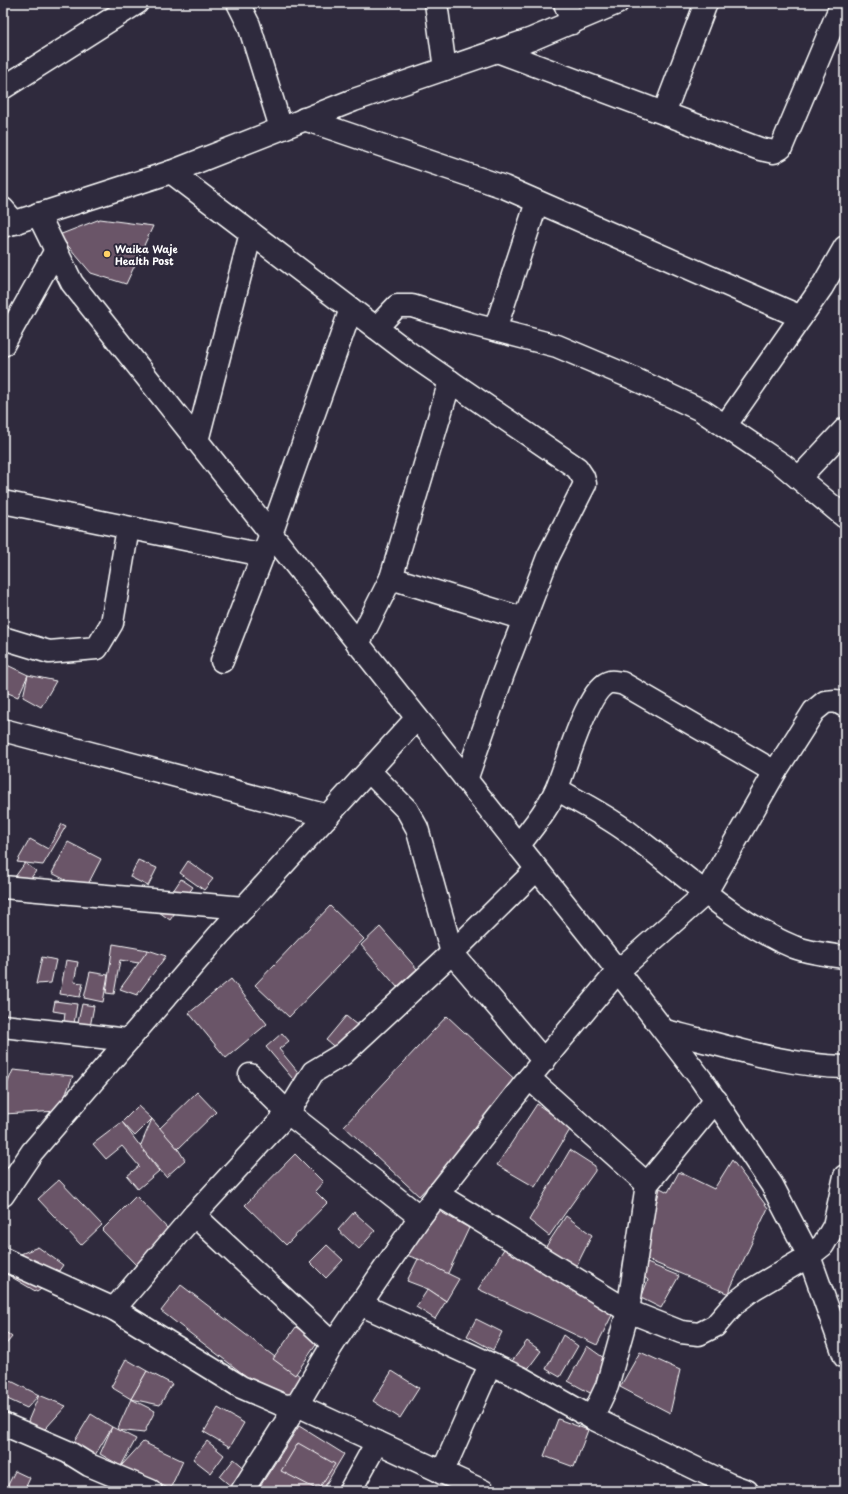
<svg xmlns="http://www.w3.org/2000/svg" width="848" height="1494" font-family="'Playpen Sans',sans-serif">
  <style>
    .building { fill: #6a5468; stroke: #fff }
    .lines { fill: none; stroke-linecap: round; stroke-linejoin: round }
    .street-casing { stroke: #fff; stroke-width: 25 }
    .secondary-casing { stroke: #fff; stroke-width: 25 }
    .street { stroke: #2f2a3d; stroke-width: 22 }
    .secondary { stroke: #2f2a3d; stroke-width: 22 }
    .poi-dot { fill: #ffd166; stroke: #2f2a3d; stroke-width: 1.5 }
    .labels { text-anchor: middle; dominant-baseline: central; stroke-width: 4; stroke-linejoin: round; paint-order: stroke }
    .poi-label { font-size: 10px; font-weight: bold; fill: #fff; stroke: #2f2a3d; text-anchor: start }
  </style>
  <rect width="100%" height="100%" fill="#2f2a3d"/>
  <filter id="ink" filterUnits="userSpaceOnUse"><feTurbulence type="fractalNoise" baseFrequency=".025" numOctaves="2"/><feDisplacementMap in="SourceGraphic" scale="8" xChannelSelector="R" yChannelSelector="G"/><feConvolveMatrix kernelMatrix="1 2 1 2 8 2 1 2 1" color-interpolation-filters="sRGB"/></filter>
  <g filter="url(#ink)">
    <!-- building -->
    <g class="building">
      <path d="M100,219l53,7 -27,58 -35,-11 -32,-38z"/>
      <path d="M5,664l23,11 -10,22 -15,-6v-21z"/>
      <path d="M28,675l28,6 -15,26 -18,-10z"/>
      <path d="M62,824l4,2 -23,39 -26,-3 13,-23 18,10z"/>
      <path d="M68,842l33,17 -16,31 -33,-17z"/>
      <path d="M138,860l19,8 -9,18 -18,-9z"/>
      <path d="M188,861l25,18 -9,11 -24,-17z"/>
      <path d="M25,863l11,8 -13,18 -11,-8z"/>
      <path d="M181,879l12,8 -23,33 -11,-8z"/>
      <path d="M330,906l34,33 -75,78 -34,-32z"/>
      <path d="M380,927l37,42 -20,18 -36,-42z"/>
      <path d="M113,944l35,6 -3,14 -25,-4 -6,34 -8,-1z"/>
      <path d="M148,950l18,6 -29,39 -17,-6z"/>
      <path d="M42,957l14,3 -5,23 -15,1z"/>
      <path d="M66,960l12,2 -4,20 9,1 -3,14 -20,-3z"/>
      <path d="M90,972l18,3 -5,27 -19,-4z"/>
      <path d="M231,979l36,45 -41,34 -37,-45z"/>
      <path d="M55,1001l22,3 -3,20 -10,-2 1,-9 -12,-2z"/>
      <path d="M82,1004l12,2 -4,21h-13z"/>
      <path d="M346,1016l17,14 -20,24 -17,-14z"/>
      <path d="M447,1016l75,70 -103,110 -75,-70z"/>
      <path d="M282,1033l7,8 -10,8 23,28 -4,8 -32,-38z"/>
      <path d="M13,1070l60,6 -14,35 -56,3v-20z"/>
      <path d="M197,1092l19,20 -38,37 -19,-20z"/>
      <path d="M537,1104l34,24 -36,59 -38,-22z"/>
      <path d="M138,1106l14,13 -17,17 -13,-14z"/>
      <path d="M152,1119l26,30 7,11 -19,17 -26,-30z"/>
      <path d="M122,1122l37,49 -21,18 -11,-13 12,-10 -17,-20 -16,13 -13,-15z"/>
      <path d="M570,1150l25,16v5l-46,65 -20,-16z"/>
      <path d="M295,1154l28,28 -8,9 12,12 -41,42 -41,-40z"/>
      <path d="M732,1160l36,48 -37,79 -2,7 -86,-36 17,-70 8,4 11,-20 35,17z"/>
      <path d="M59,1180l43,45 -21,20 -43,-46z"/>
      <path d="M136,1196l36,37 -35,33 -35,-36z"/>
      <path d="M434,1208l35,20 -22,47 -29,-16 -15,-5z"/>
      <path d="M354,1212l21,19 -16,18 -21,-19z"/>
      <path d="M566,1216l26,19 -17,34 -30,-21z"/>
      <path d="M327,1245l16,15 -17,18 -16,-16z"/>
      <path d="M506,1246l109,63 -18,36 -119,-56z"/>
      <path d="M38,1247l25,18 -12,17 -14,10 -34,-20v-11z"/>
      <path d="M418,1259l41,20 -13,22 -18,-12 -21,-8z"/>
      <path d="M647,1263l32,13 -18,32 -20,-10 7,-18 -7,-6z"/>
      <path d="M181,1285l124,95 -20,26 -124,-95z"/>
      <path d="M428,1289l18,12 -11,18 -19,-12z"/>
      <path d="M476,1319l26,13 -9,18 -26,-14z"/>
      <path d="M296,1327l22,15 -23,33 -22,-16z"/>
      <path d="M3,1330l9,7 -9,11z"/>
      <path d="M563,1335l15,11 -18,31 -14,-8z"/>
      <path d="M527,1341l14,10 -20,27 -14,-10z"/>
      <path d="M587,1346l21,15 -16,33 -24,-13z"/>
      <path d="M640,1352l40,18 -10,43 -50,-26z"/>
      <path d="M126,1359l21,12 -16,28 -20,-12z"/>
      <path d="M147,1371l25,13 -12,21 -29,-6z"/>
      <path d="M392,1371l27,17 -19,30 -27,-17z"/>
      <path d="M9,1380l30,15 -12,13 -24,-11z"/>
      <path d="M39,1395l27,11 -30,33 -13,-6z"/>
      <path d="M131,1399l24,12 -11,22 -27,-3z"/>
      <path d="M218,1408l26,15 -14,24 -26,-15z"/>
      <path d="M91,1414l21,13 -23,38 -21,-13z"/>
      <path d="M558,1419l30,11 -14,37 -30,-11z"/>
      <path d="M299,1426l45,28 -22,37h-65z"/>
      <path d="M112,1427l24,12 -15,27 -21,-12z"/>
      <path d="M207,1441l17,14 -13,18 -18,-14z"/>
      <path d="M143,1442l40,19 -13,28 -49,-23z"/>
      <path d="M298,1443l37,21 -17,26 -37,-19z"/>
      <path d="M234,1459l13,11 -14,18 -13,-11z"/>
      <path d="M15,1471l15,7 -6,13h-19z"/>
    </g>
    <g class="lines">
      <defs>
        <g id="street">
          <path d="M238,3l11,22 32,103"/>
          <path d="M436,3l9,66"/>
          <path d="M565,3l7,20"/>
          <path d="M497,51l263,98 14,3 7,-4 61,-145"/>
          <path d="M3,88l134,-85"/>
          <path d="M664,113l42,-110"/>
          <path d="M304,119l200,68 297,130"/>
          <path d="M171,172l238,181 168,115 6,9 2,7 -37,73 -45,117 -37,106"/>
          <path d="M3,209l12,14"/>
          <path d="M38,214l34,69 546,688 83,108 71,106 37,71 36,101"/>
          <path d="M376,328l21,-22h15l59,18 86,22 71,30 73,34 24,16 58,39 62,52"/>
          <path d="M495,330l42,-128"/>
          <path d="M3,345l53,-95"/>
          <path d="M725,426l97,-139 23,-40"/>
          <path d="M197,441l54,-208"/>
          <path d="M799,478l46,-49"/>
          <path d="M3,502l260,53"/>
          <path d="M391,578l133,41"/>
          <path d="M3,638l46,14 48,-4 15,-25 16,-95"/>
          <path d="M358,644l33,-66 59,-197"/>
          <path d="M222,661l49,-127 80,-225"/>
          <path d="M3,730l325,86"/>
          <path d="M369,771l38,39 10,18 35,125 92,108"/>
          <path d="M557,789c25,15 52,28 75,46 53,39 100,87 162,112 16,6 34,8 51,10"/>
          <path d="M518,846c14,-18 29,-36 38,-56 10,-22 31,-103 54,-108 3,-1 8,1 12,1l153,89"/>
          <path d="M3,887l241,21"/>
          <path d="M3,1026l125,14"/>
          <path d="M665,1031c59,14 119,35 180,36"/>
          <path d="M250,1075l38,38 132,104"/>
          <path d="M529,1078l118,106"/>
          <path d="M437,1194l191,117 53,21 18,2 16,-8 20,-23 18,-14 56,-33 14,-11 11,-19 11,-50"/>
          <path d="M3,1195l29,-43 186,-216 199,-218"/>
          <path d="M194,1215l139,129"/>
          <path d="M3,1259l111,50 127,78 44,19 12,-1 186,86"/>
          <path d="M360,1304l161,74 71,40 136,66 19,7"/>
          <path d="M114,1309l80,-94 94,-102 25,-41 30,-18 109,-101 85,-84"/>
          <path d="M592,1418l15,-32 21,-75 19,-127 69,-84"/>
          <path d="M3,1424l65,28 21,13 62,26"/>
          <path d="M442,1473l48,-108"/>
          <path d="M242,1491l55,-86 36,-61 87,-127 109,-139 89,-107 87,-77 70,-122 39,-61 11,-9 11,-1 9,5"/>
          <path d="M350,1491l27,-49"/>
        </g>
        <path id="secondary" d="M3,226l168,-54 183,-72 178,-61 85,-36"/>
      </defs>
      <!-- street casing -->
      <use href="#street" class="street-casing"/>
      <!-- secondary casing -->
      <use href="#secondary" class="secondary-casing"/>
      <!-- street -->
      <use href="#street" class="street"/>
      <!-- secondary -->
      <use href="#secondary" class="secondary"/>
    </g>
  </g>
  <!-- markers -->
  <circle class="poi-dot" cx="107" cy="254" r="4"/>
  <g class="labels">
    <!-- poi labels -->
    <g class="poi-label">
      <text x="115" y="248">Waika Waje<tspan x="115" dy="12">Health Post</tspan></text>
    </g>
  </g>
  <!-- margin -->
  <rect width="848" height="1494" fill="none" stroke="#2f2a3d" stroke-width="16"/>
  <rect x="8" y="8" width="832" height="1478" fill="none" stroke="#fff" stroke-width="1.5" filter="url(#ink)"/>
</svg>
